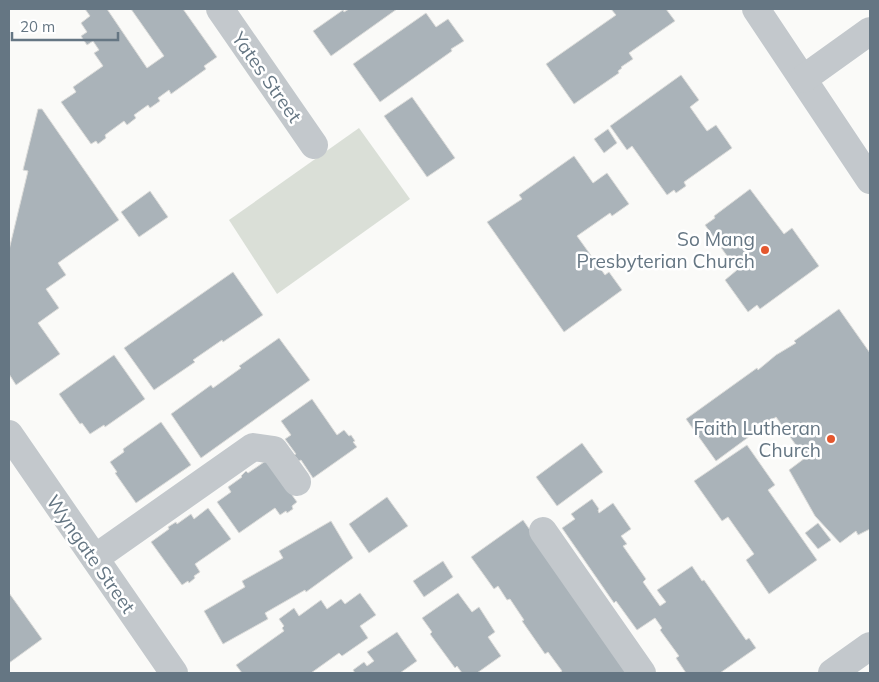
<svg xmlns="http://www.w3.org/2000/svg" width="879" height="682" font-family="Mulish,sans-serif">
  <style>
    .green { fill: #dadfd7 }
    .building { fill: #aab3b9; stroke: #dcdcda }
    .lines { fill: none; stroke-linecap: round; stroke-linejoin: round }
    .minor { stroke: #c3c8cc; stroke-width: 28 }
    .poi-dot { fill: #e4572e; stroke: #fff; stroke-width: 2 }
    .labels { text-anchor: middle; dominant-baseline: central; stroke-width: 5; stroke-linejoin: round; paint-order: stroke }
    .street-label { font-size: 19px; fill: #657683; stroke: #fff }
    .poi-label { font-size: 19px; fill: #657683; stroke: #fff; text-anchor: end }
  </style>
  <rect width="100%" height="100%" fill="#fafaf8"/>
  <!-- green -->
  <path class="green" d="M359,128l51,71 -133,95 -48,-74z"/>
  <!-- building -->
  <g class="building">
    <path d="M85,9h22l40,59 17,-12 -33,-47h52l34,48 -13,9 2,3 -35,25 -2,-4 -11,8 2,3 -10,7 -2,-3 -14,10 2,3 -9,7 -3,-4 -19,14 1,3 -8,6 -2,-3 -5,3 -30,-42 15,-10 -3,-5 30,-21 -9,-13 5,-3 -6,-9 -6,4 -6,-9 6,-4 -6,-9 9,-7z"/>
    <path d="M349,9h48l-66,47 -18,-25 30,-21 1,2z"/>
    <path d="M611,9h55l9,12 -46,32 4,6 -12,8 1,1 -4,3 1,2 -45,31 -28,-40 70,-49z"/>
    <path d="M426,13l10,14 12,-8 16,22 -13,8 1,2 -72,51 -27,-38z"/>
    <path d="M681,75l18,25 -9,7 17,24 9,-6 16,23 -48,34 2,4 -10,7 -2,-3 -7,5 -35,-49 -5,4 -17,-24z"/>
    <path d="M412,97l43,61 -28,19 -43,-61z"/>
    <path d="M38,109h4l77,111 -61,43 8,12 -20,14 13,19 -21,15 22,31 -44,31 -7,-11v-124l19,-79 -5,-1z"/>
    <path d="M608,129l9,14 -13,10 -10,-14z"/>
    <path d="M574,156l19,27 14,-10 22,31 -17,12 -2,-3 -33,23 28,39 4,-3 13,18 -58,42 -77,-110 35,-23 -3,-4z"/>
    <path d="M750,189l34,45 8,-6 27,38 -59,43 -3,-4 -9,7 -23,-32 12,-10 -32,-45 10,-7 -1,-2z"/>
    <path d="M150,191l18,26 -29,20 -18,-25z"/>
    <path d="M233,272l30,43 -40,27 -1,-2 -29,20 2,2 -41,28 -30,-42z"/>
    <path d="M839,309l31,44v176l-12,6 -2,-4 -16,12 -25,-27 -26,-46 16,-12 -29,-41 -60,44 -30,-42 71,-51 1,2 18,-15 20,-12 -2,-2z"/>
    <path d="M279,338l31,42 -109,78 -30,-44 40,-29 2,3 28,-20 -2,-2z"/>
    <path d="M114,355l31,44 -40,28 -1,-2 -14,9 -8,-11 -2,1 -21,-30z"/>
    <path d="M312,399l25,36 7,-5 5,6 2,-1 4,6 -2,1 4,5 -44,31 -12,-18 -2,1 -5,-6 2,-1 -11,-15 6,-4 -10,-14z"/>
    <path d="M161,422l30,43 -55,38 -21,-30 2,-1 -7,-10 14,-10 -1,-3z"/>
    <path d="M582,443l21,29 -46,34 -21,-29z"/>
    <path d="M747,445l28,40 -7,5 49,70 -48,34 -23,-34 8,-6 -26,-37 -6,4 -28,-40z"/>
    <path d="M267,460l30,42 -5,4 1,3 -6,4 -1,-2 -6,4 -5,-7 -36,25 -22,-31 14,-10 -3,-5 14,-10 -1,-1 5,-5 2,2z"/>
    <path d="M387,497l21,29 -39,27 -20,-29z"/>
    <path d="M592,499l7,10 -1,1 1,3 14,-10 18,26 -10,7 6,8 -4,2 23,33 -3,3 17,24 6,-4 -9,-12 35,-24 10,15 2,-1 42,60 3,-2 7,10 -36,25h-34l-10,-15 3,-2 -19,-26 2,-2 -7,-10 -18,12 -21,-29 -2,2 -52,-75 13,-9 -4,-5z"/>
    <path d="M208,508l23,31 -36,25 5,8 -6,4 1,2 -6,5 -1,-2 -6,4 -31,-43 18,-13 -1,-2 8,-5 1,2 14,-10 3,5z"/>
    <path d="M523,520l107,153h-71l3,-2 -14,-19 -3,2 -23,-33 2,-1 -14,-21 -3,1 -9,-14 -4,3 -23,-32z"/>
    <path d="M331,521l22,37 -47,34 -1,-2 -40,23 3,6 -45,25 -19,-33 41,-24 -3,-6 41,-23 -4,-7z"/>
    <path d="M818,523l13,17 -13,9 -13,-16z"/>
    <path d="M443,561l10,16 -29,20 -11,-16z"/>
    <path d="M9,593l33,46 -33,24z"/>
    <path d="M360,593l16,22 -16,11 8,12 -26,18 -3,-3 -28,20h-69l-6,-8 48,-34 -2,-3 2,-2 -5,-7 15,-11 5,8 22,-16 6,9 14,-10 4,5z"/>
    <path d="M458,593l14,19 7,-5 16,25 -7,5 13,19 -24,17h-15l-5,-7 -2,2 -25,-34 2,-2 -10,-14z"/>
    <path d="M397,632l20,29 -17,12h-45l-2,-3 11,-8 3,4 7,-5 -7,-9z"/>
  </g>
  <g class="lines">
    <!-- minor -->
    <g class="minor">
      <path d="M220,9l94,136"/>
      <path d="M756,9l114,171"/>
      <path d="M803,79l67,-48"/>
      <path d="M9,434l165,239"/>
      <path d="M543,531l99,142"/>
      <path d="M95,558l158,-111 21,3 23,32"/>
      <path d="M832,673l38,-27"/>
    </g>
  </g>
  <!-- markers -->
  <g class="poi-dot">
    <circle cx="765" cy="250" r="5"/>
    <circle cx="831" cy="439" r="5"/>
  </g>
  <g class="labels">
    <!-- street labels -->
    <g class="street-label">
      <text transform="translate(267 77) rotate(55)">Yates Street</text>
      <text transform="translate(91 554) rotate(55)">Wyngate Street</text>
    </g>
    <!-- poi labels -->
    <g class="poi-label">
      <text x="755" y="239">So Mang<tspan x="755" dy="22">Presbyterian Church</tspan></text>
      <text x="821" y="428">Faith Lutheran<tspan x="821" dy="22">Church</tspan></text>
    </g>
  </g>
  <!-- border -->
  <rect width="879" height="682" fill="none" stroke="#657683" stroke-width="20"/>
  <!-- scale -->
  <path d="M12 32v8h106v-8" fill="none" stroke="#657683" stroke-width="2.5"/>
  <text x="20" y="32" font-size="15" fill="#657683" stroke="#ffffff" stroke-width="4" paint-order="stroke">20 m</text>
</svg>
